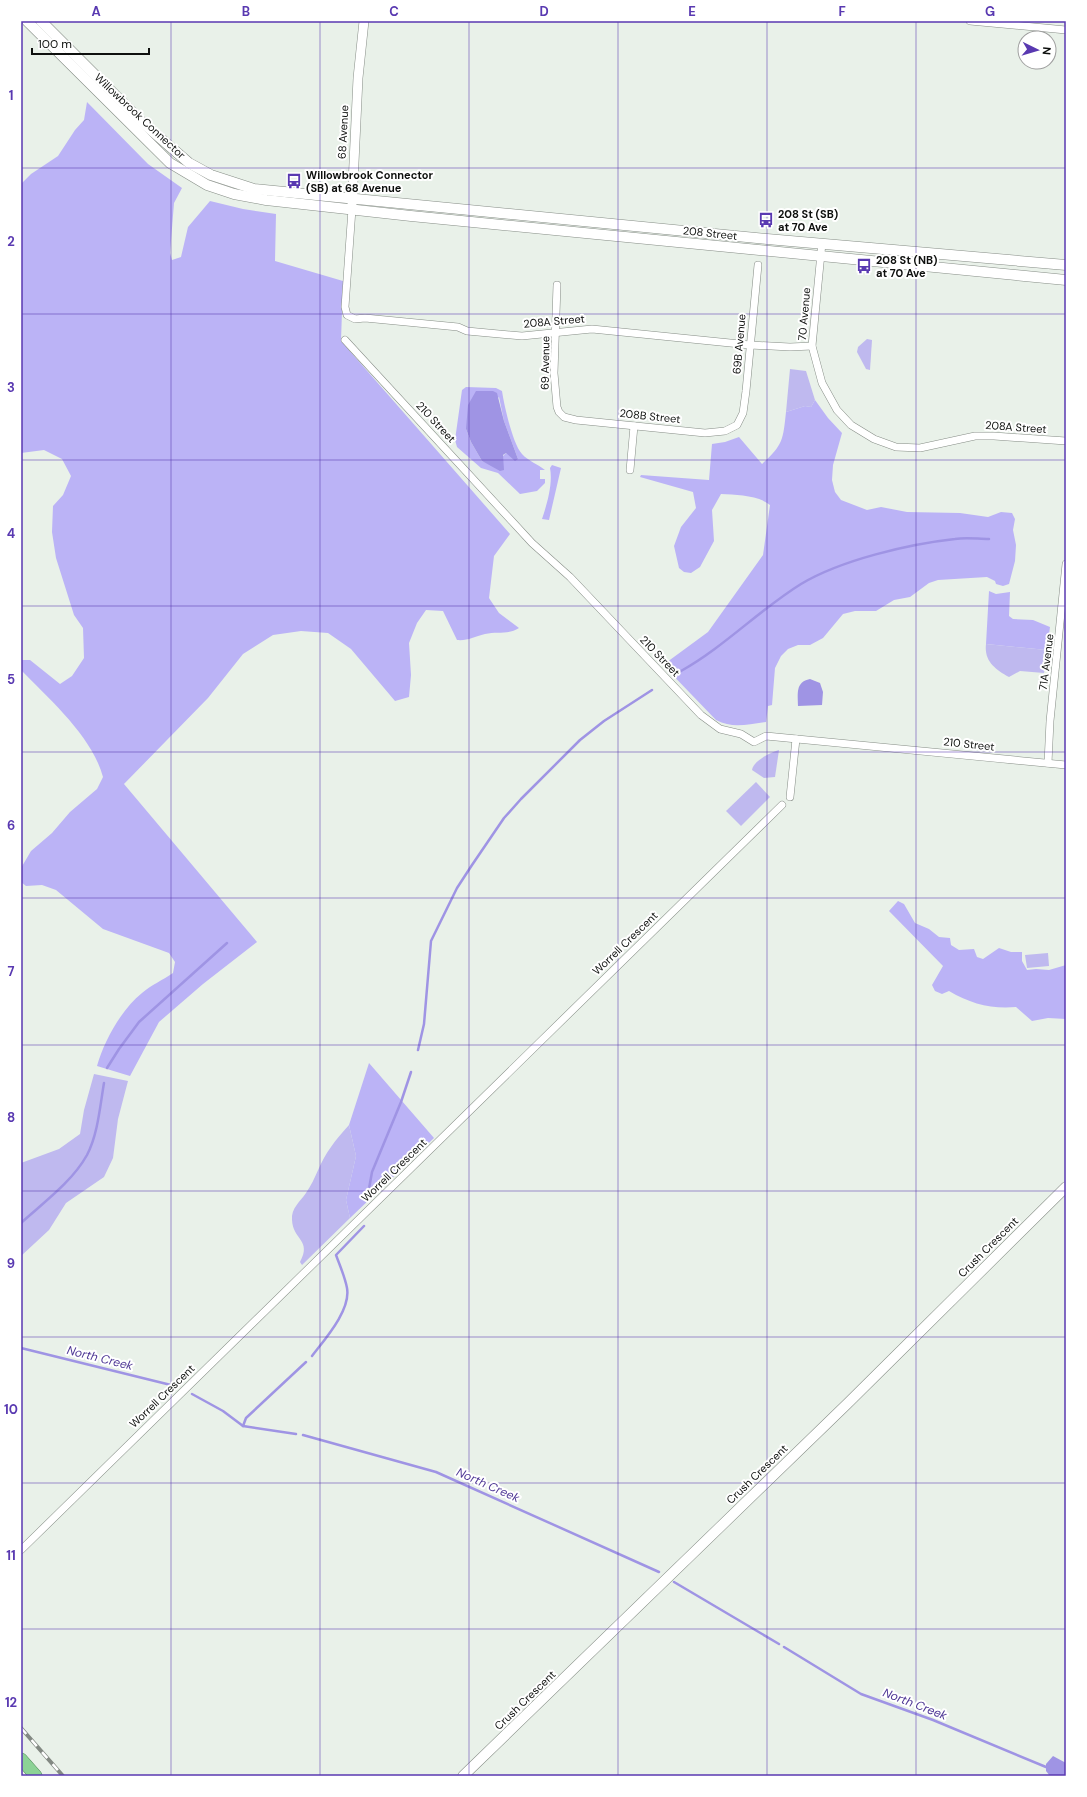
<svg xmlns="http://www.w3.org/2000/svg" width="1087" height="1797" font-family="'DM Sans',sans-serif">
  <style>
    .green { fill: #bfb9ef }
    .forest { fill: #bbb3f6; fill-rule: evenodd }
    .water { fill: #9f94e4 }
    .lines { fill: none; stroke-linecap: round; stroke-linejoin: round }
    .stream { stroke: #9f94e4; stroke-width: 2.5 }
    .minor-casing { stroke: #868d86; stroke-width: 8 }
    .tertiary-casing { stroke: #868d86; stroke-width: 10 }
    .secondary-casing { stroke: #868d86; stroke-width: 11 }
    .trunk-casing { stroke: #4e8755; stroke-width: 13 }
    .minor { stroke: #fff; stroke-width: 7 }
    .tertiary { stroke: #fff; stroke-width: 9 }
    .secondary { stroke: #fff; stroke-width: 10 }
    .trunk { stroke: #8cd296; stroke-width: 12 }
    .rail-casing { stroke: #838983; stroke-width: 4 }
    .rail { stroke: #fff; stroke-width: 2.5; stroke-dasharray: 8; stroke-linecap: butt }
    .grid { fill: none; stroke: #5939b1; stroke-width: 1; stroke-opacity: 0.55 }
    .labels { text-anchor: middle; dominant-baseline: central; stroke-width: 4; stroke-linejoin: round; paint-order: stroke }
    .street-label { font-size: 11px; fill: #0e100e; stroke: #fff }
    .poi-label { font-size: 11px; font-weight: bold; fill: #0e100e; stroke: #fff; text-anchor: start }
    .water-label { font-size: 12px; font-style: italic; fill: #4e3795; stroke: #fff }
    .neatline { fill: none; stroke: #5939b1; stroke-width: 1.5 }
    .grid-label { font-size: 13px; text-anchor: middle; font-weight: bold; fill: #5939b1 }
  </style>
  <rect width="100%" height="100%" fill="#e9f1e9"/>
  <!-- green -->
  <g class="green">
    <path d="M867,339l5,1 -2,30 -4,-1 -9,-17 1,-5z"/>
    <path d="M790,369l16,2 9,29 -4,7 -6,-1 -19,6z"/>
    <path d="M986,644l61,6 -3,23 -24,-2 -11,6c-14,-8 -25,-16 -23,-33z"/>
    <path d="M779,750l-4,27 -11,1 -12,-8c1,-9 19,-18 27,-20z"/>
    <path d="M756,782l14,15 -29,29 -15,-15z"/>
    <path d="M1048,953l1,13 -22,2 -2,-13z"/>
    <path d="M94,1074l34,7 -10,38 -5,39 -9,19 -38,26 -17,27 -28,26v-93l38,-14 21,-15 4,-24z"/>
    <path d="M349,1125l7,31 -10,44 4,18 -48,47 -2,-3c12,-22 -7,-22 -8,-42 -1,-12 8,-18 14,-27 10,-14 14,-32 25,-46 5,-8 12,-15 18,-22z"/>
  </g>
  <!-- forest -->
  <g class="forest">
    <path d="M87,102l61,62 34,24 -8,15 -4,50 2,7 9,-3 7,-30 22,-26 33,8 33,5 -1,47 68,20 -2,60 169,193 -16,22 -5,42 10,15 20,15c-11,7 -22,3 -34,6 -11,3 -18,7 -28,6l-14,-29 -17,-1 -9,13 -8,20 2,32 -2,22 -14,4 -44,-52 -23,-16 -27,-2 -28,4 -30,19 -35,44 -84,86 133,158 -54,42 -44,38 -29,54 -33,-10c7,-25 24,-56 45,-73 9,-8 21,-13 31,-20l2,-11 -6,-9 -66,-24 -47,-39 -14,-5 -16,1 -5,-4v-14l10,-17 21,-18 18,-21 27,-23 6,-12c-11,-41 -53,-77 -82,-107v-10h9l30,24 12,-8 12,-18 -1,-30 -9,-13 -18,-57 -4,-26 1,-26 10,-11 8,-19 -9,-17 -18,-9 -23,3v-269l10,-10 27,-18 17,-26 9,-10z"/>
    <path d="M466,387l30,1 6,3c2,14 11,54 20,63 6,7 16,10 23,16h-5v9h5v4l-8,8 -17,3 -22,-21 -17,-5 -24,-21 -2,-7 7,-50zM499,397l5,24 14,38 -12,-6 -3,3v14l-21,-9 -11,-19 -5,-13z"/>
    <path d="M815,400l13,18 14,15 -9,32 -1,15 3,12 6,8 26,10 14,-3 26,5 53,1 28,4 13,-5 11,1 3,6 -2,11 3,15 -1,16 -6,23 -6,2 -7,-2 -1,-3 -8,-4 -49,3 -9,3 -19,14 -16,3 -18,11h-21l-12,3 -20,24 -13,7h-12l-10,4 -7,7 -6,12 -3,37 -4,1 -2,16c-18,2 -33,7 -50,-2l-53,-55 45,-33 55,-77 7,-50c-12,-10 -33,-10 -49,-11l-9,16 2,31 -14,26 -9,6 -7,-1 -5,-4 -5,-22 7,-19 15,-19 -3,-16 -53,-15 1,-2 68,5 3,-36 13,-2 14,-5 23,27c21,-19 21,-24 24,-52l19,-6 6,1z"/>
    <path d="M552,465l9,3 -12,52 -7,-1c5,-15 11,-35 8,-51z"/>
    <path d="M989,591l7,3 14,-2 -1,24 4,3 20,1 17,7 -3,23 -61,-6z"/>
    <path d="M898,901l6,3 11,19 14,6 10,8 11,1 1,7 8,5 15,-1 3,8 6,2 16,-11 12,4h11v9l5,9 9,-1 13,1 17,-5v54l-18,-1 -16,3 -16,-14c-25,2 -45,-3 -67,-16l-7,3 -7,-3 -3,-6 11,-19 -54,-55z"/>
    <path d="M369,1063l65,75 -84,80 -4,-18 10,-44 -7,-31z"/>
  </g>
  <!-- water -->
  <g class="water">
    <path d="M476,391h17l4,2 7,28 14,38 -3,2 -9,-8 -3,2 1,15 -4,1 -18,-10 -11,-19 -5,-13 2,-24z"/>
    <path d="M810,679l10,4 3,9 -1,13 -24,1c0,-12 -3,-24 12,-27z"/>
    <path d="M1053,1756l13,7v13h-16l-4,-5v-7z"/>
  </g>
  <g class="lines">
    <!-- stream -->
    <g class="stream">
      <path d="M681,671c43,-24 78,-61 120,-87 40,-24 108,-40 154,-45 11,-2 23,0 34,0"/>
      <path d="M418,1050l6,-26 7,-83 26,-53 15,-23 32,-47 17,-19 59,-59 24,-19 48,-31"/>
      <path d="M107,1068l12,-19 20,-27 88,-79"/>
      <path d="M367,1200l5,-28 29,-70 10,-30"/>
      <path d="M21,1223c22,-20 51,-41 66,-68 11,-21 13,-49 17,-72"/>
      <path d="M21,1348l154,38"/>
      <path d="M312,1356c13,-17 39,-46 35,-68 -2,-11 -7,-22 -11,-33l28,-29"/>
      <path d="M192,1394l31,17 20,15 53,8"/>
      <path d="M243,1426l3,-8 60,-56"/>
      <path d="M303,1435l133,37 223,100"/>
      <path d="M674,1582l105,62"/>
      <path d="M784,1647l77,47 72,26 113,47"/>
    </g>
    <defs>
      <g id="minor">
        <path d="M970,21l96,9"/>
        <path d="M352,209l-7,98 2,8 8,4 10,-1 93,9 9,4 55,5 70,-7 158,16 40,2 22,-1"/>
        <path d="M822,243l-10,103 10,37 15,27 14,15 23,14 22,8 24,1 55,-12h19l72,5"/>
        <path d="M557,285l-3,88 3,34 2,5 5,5 12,3 129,13 20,-2 12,-6 6,-12 3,-22 12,-126"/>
        <path d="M345,340l187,203 38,34 131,138 19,14 21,5 13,8 12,-6 300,29"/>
        <path d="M630,470l4,-44"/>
        <path d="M1048,763l2,-42 16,-157"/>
        <path d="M790,797l6,-58"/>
        <path d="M21,1550l761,-745"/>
      </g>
      <path id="tertiary" d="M352,205l6,-127 6,-57"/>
      <g id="secondary">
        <path d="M27,21l143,142 37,22 27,9 32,6 145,16 655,64"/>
        <path d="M41,21l103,103 45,39 22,12 43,14 513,50 299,26"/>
        <path d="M463,1776l384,-372 219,-217"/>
      </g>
      <path id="trunk" d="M21,1759l15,17"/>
    </defs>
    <!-- minor casing -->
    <use href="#minor" class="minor-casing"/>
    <!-- tertiary casing -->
    <use href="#tertiary" class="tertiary-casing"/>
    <!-- secondary casing -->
    <use href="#secondary" class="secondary-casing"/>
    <!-- trunk casing -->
    <use href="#trunk" class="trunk-casing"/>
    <!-- minor -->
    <use href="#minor" class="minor"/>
    <!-- tertiary -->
    <use href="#tertiary" class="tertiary"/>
    <!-- secondary -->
    <use href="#secondary" class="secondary"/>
    <!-- trunk -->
    <use href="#trunk" class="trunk"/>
    <defs>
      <path id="rail" d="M21,1728l42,48"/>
    </defs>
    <!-- rail casing -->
    <use href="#rail" class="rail-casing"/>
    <!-- rail -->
    <use href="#rail" class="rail"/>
  </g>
  <!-- grid -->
  <path class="grid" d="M171,21v1755M320,21v1755M469,21v1755M618,21v1755M767,21v1755M916,21v1755M21,168h1045M21,314h1045M21,460h1045M21,606h1045M21,752h1045M21,898h1045M21,1045h1045M21,1191h1045M21,1337h1045M21,1483h1045M21,1629h1045"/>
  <!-- icons -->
  <defs>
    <symbol id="bus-bare" viewBox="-9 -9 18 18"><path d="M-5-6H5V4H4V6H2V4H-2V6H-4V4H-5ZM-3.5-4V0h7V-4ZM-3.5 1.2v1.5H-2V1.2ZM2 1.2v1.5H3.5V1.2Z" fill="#5939b1" stroke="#fff" stroke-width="2.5" paint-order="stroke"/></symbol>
  </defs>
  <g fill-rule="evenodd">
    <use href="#bus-bare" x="283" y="170" width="22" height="22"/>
    <use href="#bus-bare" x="755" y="209" width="22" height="22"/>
    <use href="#bus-bare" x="853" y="255" width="22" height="22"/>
  </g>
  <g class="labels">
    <!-- street labels -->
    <g class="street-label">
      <text transform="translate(140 116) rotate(43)">Willowbrook Connector</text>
      <text transform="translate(343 132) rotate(-87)">68 Avenue</text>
      <text transform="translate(710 233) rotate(6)">208 Street</text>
      <text transform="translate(804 314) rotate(-85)">70 Avenue</text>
      <text transform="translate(554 321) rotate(-5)">208A Street</text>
      <text transform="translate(739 344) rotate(-85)">69B Avenue</text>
      <text transform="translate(545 363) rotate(-89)">69 Avenue</text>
      <text transform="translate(650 416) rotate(6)">208B Street</text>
      <text transform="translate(436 422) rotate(47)">210 Street</text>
      <text transform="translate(1016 427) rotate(4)">208A Street</text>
      <text transform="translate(660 656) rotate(46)">210 Street</text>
      <text transform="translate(1046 662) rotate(-83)">71A Avenue</text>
      <text transform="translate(969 744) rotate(6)">210 Street</text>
      <text transform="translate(625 943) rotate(-44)">Worrell Crescent</text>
      <text transform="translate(394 1170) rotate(-44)">Worrell Crescent</text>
      <text transform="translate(988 1247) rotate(-45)">Crush Crescent</text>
      <text transform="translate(162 1396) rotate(-44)">Worrell Crescent</text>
      <text transform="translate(757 1474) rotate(-44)">Crush Crescent</text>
      <text transform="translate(525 1700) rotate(-44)">Crush Crescent</text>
    </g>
    <!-- poi labels -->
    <g class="poi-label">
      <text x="306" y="175">Willowbrook Connector<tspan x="306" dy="13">(SB) at 68 Avenue</tspan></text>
      <text x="778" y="214">208 St (SB)<tspan x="778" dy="13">at 70 Ave</tspan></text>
      <text x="876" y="260">208 St (NB)<tspan x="876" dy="13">at 70 Ave</tspan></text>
    </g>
    <!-- water labels -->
    <g class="water-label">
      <text transform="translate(100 1358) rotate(14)">North Creek</text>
      <text transform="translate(488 1485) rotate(24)">North Creek</text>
      <text transform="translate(915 1704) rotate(21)">North Creek</text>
    </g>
  </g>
  <!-- border -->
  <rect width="1087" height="1797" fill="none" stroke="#ffffff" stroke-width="44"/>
  <!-- north arrow -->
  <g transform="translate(1037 50) rotate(95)"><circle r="19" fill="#ffffff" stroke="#9f9f9f"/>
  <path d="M0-3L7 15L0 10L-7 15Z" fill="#5939b1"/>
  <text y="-6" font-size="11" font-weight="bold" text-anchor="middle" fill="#0e100e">N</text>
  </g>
  <!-- scale -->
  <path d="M32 48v6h117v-6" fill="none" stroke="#0e100e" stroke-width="2"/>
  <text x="38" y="48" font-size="12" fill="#0e100e" stroke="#ffffff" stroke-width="3" paint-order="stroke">100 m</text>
  <rect x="22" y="22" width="1043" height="1753" class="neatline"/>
  <g class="grid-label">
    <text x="96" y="16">A</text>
    <text x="246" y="16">B</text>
    <text x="394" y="16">C</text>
    <text x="544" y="16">D</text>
    <text x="692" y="16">E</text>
    <text x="842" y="16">F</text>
    <text x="990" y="16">G</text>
    <text x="11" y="100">1</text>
    <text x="11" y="246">2</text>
    <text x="11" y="392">3</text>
    <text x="11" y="538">4</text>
    <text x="11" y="684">5</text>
    <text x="11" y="830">6</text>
    <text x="11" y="976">7</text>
    <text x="11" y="1122">8</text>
    <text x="11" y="1268">9</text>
    <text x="11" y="1414">10</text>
    <text x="11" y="1560">11</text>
    <text x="11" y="1707">12</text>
  </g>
</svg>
